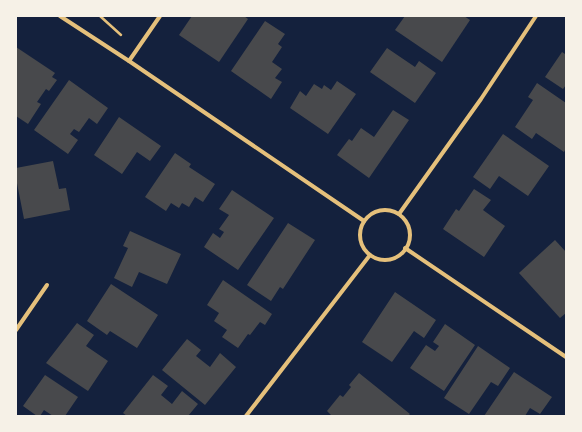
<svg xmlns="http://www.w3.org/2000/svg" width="582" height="432" font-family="Quicksand,sans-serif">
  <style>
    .building { fill: #48494c }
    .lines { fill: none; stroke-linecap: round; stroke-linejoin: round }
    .path { stroke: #e5c07b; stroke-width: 2.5 }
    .minor { stroke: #e5c07b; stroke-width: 4 }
  </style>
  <rect width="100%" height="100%" fill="#14213d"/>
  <!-- building -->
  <g class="building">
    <path d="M192,16h52l4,3 -29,43 -40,-27z"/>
    <path d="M405,16h59l6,4 -28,42 -47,-32z"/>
    <path d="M265,21l20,13 -7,10 4,3 -10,15 10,7 -7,9 7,4 -11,17 -40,-28z"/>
    <path d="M16,47l39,26 -3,4 5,3 -8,11 -3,-2 -9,13 4,2 -13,20 -12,-8z"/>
    <path d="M387,48l28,19 4,-6 17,12 -21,30 -45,-31z"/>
    <path d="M562,52l3,2 1,-2v33l-3,4 -18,-12z"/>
    <path d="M69,80l39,28 -11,16 -8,-6 -10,14 -5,-3 -4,5 8,6 -10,14 -34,-24z"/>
    <path d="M337,81l19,13 -28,40 -38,-26 10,-17 6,5 8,-12 8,5 2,-4 7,5z"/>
    <path d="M537,83l29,20v45l-2,4 -28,-19 -4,6 -17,-12 18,-27 -5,-3z"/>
    <path d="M393,110l16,10 -40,58 -32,-23 12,-16 3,2 9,-13 13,9z"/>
    <path d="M119,117l42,29 -11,15 -13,-9 -15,22 -28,-19z"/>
    <path d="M503,134l46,32 -21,30 -29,-20 -9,13 -17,-12z"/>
    <path d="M175,153l16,11 -2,3 26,17 -12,18 -8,-5 -6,10 -7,-4 -3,5 -8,-5 -5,8 -21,-14z"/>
    <path d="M53,161l6,28 7,-1 4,22 -46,9 -8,-41v-10z"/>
    <path d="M474,189l17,11 -8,10 22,16 -21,31 -41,-28 13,-20 3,2z"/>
    <path d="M232,190l42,28 -36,52 -34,-23 9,-14 7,5 4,-6 -5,-3 10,-14 -10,-6z"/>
    <path d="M288,223l27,17 -32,49 -3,-2 -9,14 -24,-16z"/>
    <path d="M130,231l51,23 -14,30 -28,-12 -7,15 -18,-9 14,-30 -5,-2z"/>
    <path d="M555,240l11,12v61l-6,5 -41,-45z"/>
    <path d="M223,280l49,34 -7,11 -5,-3 -10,13 -2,-1 -10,14 -16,-11 5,-7 -13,-9 5,-8 -12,-8z"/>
    <path d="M111,284l47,31 -21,33 -27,-17 -3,4 -20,-14z"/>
    <path d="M395,292l41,28 -12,18 -10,-7 -22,31 -30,-20z"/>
    <path d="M77,323l17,12 -8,11 22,15 -20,30 -42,-28z"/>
    <path d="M445,324l30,21 -31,46 -34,-23 16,-23 9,6 4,-5 -6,-4z"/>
    <path d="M187,339l14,11 -5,6 14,11 10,-14 16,14 -31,38 -43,-35z"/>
    <path d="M478,346l32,22 -12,18 -7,-4 -22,32 -25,-16z"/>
    <path d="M514,372l38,25 -12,17 -10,-6 -5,8h-41z"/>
    <path d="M359,373l51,41 -2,2h-76l-5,-5 13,-16 3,2 8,-10 -2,-2z"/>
    <path d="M45,375l33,22 -13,19h-12l-9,-6 -4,6h-3l-14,-10z"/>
    <path d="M153,375l15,11 -7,9 11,9 10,-13 16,13 -10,12h-61l-4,-3z"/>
  </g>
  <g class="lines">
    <!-- path -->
    <path class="path" d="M100,16l21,19"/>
    <!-- minor -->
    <g class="minor">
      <path d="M60,16l69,45 235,160"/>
      <path d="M129,61l31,-45"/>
      <circle cx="385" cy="235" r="25"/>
      <path d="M399,214l82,-115 55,-83"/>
      <path d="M405,248l161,109"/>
      <path d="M16,330l31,-45"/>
      <path d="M246,416l124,-161"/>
    </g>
  </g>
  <!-- border -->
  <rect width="582" height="432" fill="none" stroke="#f6f1e7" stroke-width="34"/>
</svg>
